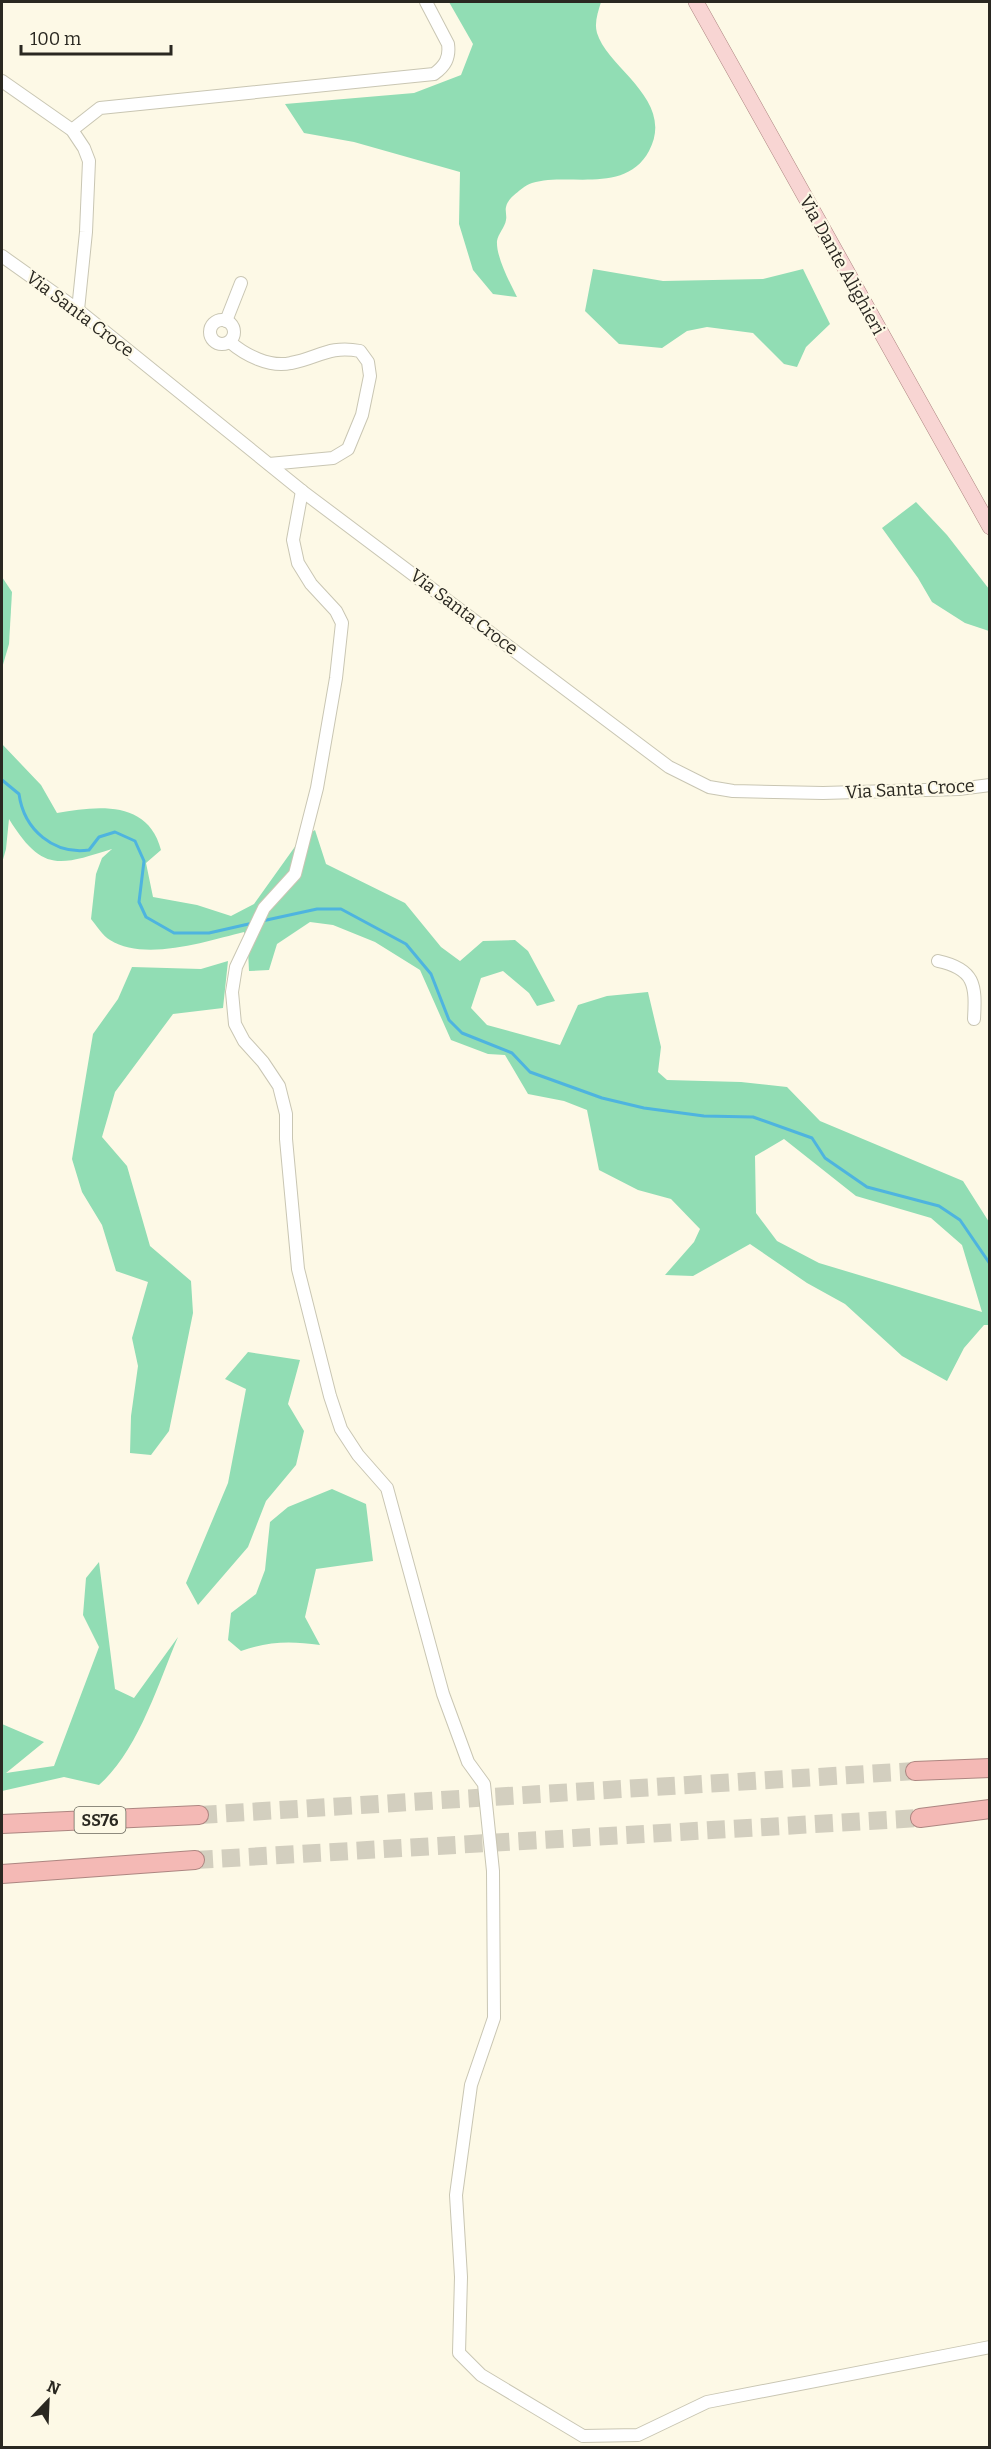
<svg xmlns="http://www.w3.org/2000/svg" width="991" height="2449" font-family="Bitter,serif">
  <style>
    .green { fill: #91ddb4; fill-rule: evenodd }
    .lines { fill: none; stroke-linecap: round; stroke-linejoin: round }
    .stream { stroke: #4eb4df; stroke-width: 3 }
    .highway-tunnel { stroke: #d3cfbf; stroke-width: 18; stroke-dasharray: 18 9; stroke-linecap: butt }
    .minor-casing { stroke: #c9c6b3; stroke-width: 14 }
    .major-casing { stroke: #ad8681; stroke-width: 16 }
    .highway-casing { stroke: #ad8681; stroke-width: 20 }
    .minor { stroke: #fff; stroke-width: 12 }
    .major { stroke: #f8d5d3; stroke-width: 15 }
    .highway { stroke: #f4b9b5; stroke-width: 18 }
    .labels { text-anchor: middle; dominant-baseline: central; stroke-width: 4.5; stroke-linejoin: round; paint-order: stroke }
    .shield { fill: #fdf9e6; stroke: #69675c; stroke-width: 1.5 }
    .shield-label { font-size: 16px; font-weight: bold; fill: #2a2821 }
    .street-label { font-size: 18px; fill: #2a2821; stroke: #fdf9e6 }
  </style>
  <rect width="100%" height="100%" fill="#fdf9e6"/>
  <!-- green -->
  <g class="green">
    <path d="M449,2h152c-3,10 -7,21 -4,31 11,36 79,67 52,118 -24,44 -80,21 -117,32 -7,2 -13,8 -19,13 -3,3 -6,6 -7,11 -1,4 1,9 0,13 -1,7 -8,14 -9,21 -1,16 13,42 20,56l-24,-3 -20,-24 -14,-46 1,-52 -106,-30 -50,-9 -19,-29 129,-11 47,-18 12,-31z"/>
    <path d="M593,269l70,12 100,-2 40,-10 27,55 -24,23 -9,20 -13,-3 -31,-31 -46,-6 -20,4 -25,17 -43,-4 -34,-33z"/>
    <path d="M916,502l31,33 42,54v42l-24,-8 -33,-21 -14,-24 -36,-50z"/>
    <path d="M2,577l10,15 -3,52 -7,24z"/>
    <path d="M2,744l39,41 16,28c41,-7 91,-13 104,37l-15,13 7,34 44,8 34,11 23,-12 45,-63 16,-11 11,34 79,39 36,44 19,14 23,-20 32,-1 13,11 27,50 -18,5 -8,-13 -26,-22 -22,7 -10,30 16,17 73,20 18,-40 29,-9 41,-4 13,55 -3,25 9,8 74,2 46,5 33,34 143,60 26,41v103h-5l-20,23 -17,33 -45,-25 -57,-52 -38,-21 -57,-39 -57,32 -28,-1 29,-33 6,-13 -29,-30 -33,-9 -39,-20 -12,-60 -23,-9 -36,-7 -23,-39 -17,-1 -37,-14 -31,-70 -45,-28 -42,-17 -23,-3 -33,22 -8,26 -20,1 -1,-21 -4,-18c-37,9 -99,30 -134,8 -7,-4 -14,-15 -19,-21l5,-45 6,-16 10,-9c-54,17 -70,23 -103,-30l-3,30 -4,14zM784,1139l72,57 75,22 31,27 20,67 -163,-49 -42,-22 -21,-28 -1,-57z"/>
    <path d="M228,961l-5,47 -50,6 -58,78 -13,45 25,29 23,80 41,35 2,32 -24,118 -18,24 -21,-2 1,-37 7,-50 -6,-28 16,-56 -32,-11 -14,-46 -20,-33 -10,-33 21,-125 25,-35 14,-32 69,2z"/>
    <path d="M248,1352l52,8 -12,44 16,27 -8,34 -30,36 -18,46 -50,58 -12,-22 42,-100 18,-94 -21,-10z"/>
    <path d="M332,1489l34,15 7,57 -57,8 -11,48 15,28c-29,-4 -51,-4 -79,6l-13,-11 3,-27 25,-19 9,-24 5,-48 18,-15z"/>
    <path d="M99,1562l16,127 19,9 44,-61c-20,47 -40,114 -79,148l-35,-8 -62,14v-67l42,18 -38,31 48,-7 45,-119 -16,-32 3,-37z"/>
  </g>
  <g class="lines">
    <!-- stream -->
    <g class="stream">
      <path d="M2,780l17,14c5,36 35,61 70,56l10,-13 16,-5 20,9 9,20 -5,41 7,15 28,16h35l44,-10"/>
      <path d="M262,921l55,-12h24l65,35 25,30 18,46 13,13 50,20 18,19 72,26 42,10 60,8 49,1 59,21 13,20 42,29 72,19 21,14 30,44"/>
    </g>
    <!-- highway-tunnel -->
    <g class="highway-tunnel">
      <path d="M199,1815l716,-44"/>
      <path d="M195,1860l725,-42"/>
    </g>
    <defs>
      <g id="minor">
        <path d="M2,81l70,49 12,18 5,13 -3,71 -8,78"/>
        <path d="M72,130l28,-22 334,-34c11,-8 16,-16 14,-30l-22,-42"/>
        <path d="M2,256l76,54 224,181 367,276 40,20 24,4 90,2 136,-4 31,-4"/>
        <circle cx="222" cy="332" r="12"/>
        <path d="M226,321l15,-38"/>
        <path d="M230,342c15,13 40,26 61,21 27,-5 38,-18 69,-12l8,11 2,14 -8,39 -14,34 -15,9 -64,6"/>
        <path d="M302,491l-9,49 5,23 13,21 25,27 6,12 -6,55 -19,110 -22,86 -31,34 -28,59 -4,25 3,32 9,17 19,21 16,24 7,28v25l12,130 32,127 11,33 17,26 29,33 56,206 25,68 16,22 9,87 1,147 -23,67 -15,110 5,82 -2,76 22,22 102,61 55,-1 69,-33 283,-55"/>
        <path d="M938,961c37,8 38,24 36,58"/>
      </g>
      <path id="major" d="M696,2l294,525"/>
      <g id="highway">
        <path d="M915,1771l75,-3"/>
        <path d="M920,1818l70,-9"/>
        <path d="M2,1824l197,-9"/>
        <path d="M2,1874l193,-14"/>
      </g>
    </defs>
    <!-- minor casing -->
    <use href="#minor" class="minor-casing"/>
    <!-- major casing -->
    <use href="#major" class="major-casing"/>
    <!-- highway casing -->
    <use href="#highway" class="highway-casing"/>
    <!-- minor -->
    <use href="#minor" class="minor"/>
    <!-- major -->
    <use href="#major" class="major"/>
    <!-- highway -->
    <use href="#highway" class="highway"/>
  </g>
  <g class="labels">
    <!-- shield labels -->
    <rect class="shield" x="74.5" y="1807" width="51" height="26" rx="4.5"/>
    <g class="shield-label">
      <text x="100" y="1820">SS76</text>
    </g>
    <!-- street labels -->
    <g class="street-label">
      <text transform="translate(842 265) rotate(61)">Via Dante Alighieri</text>
      <text transform="translate(80 314) rotate(37)">Via Santa Croce</text>
      <text transform="translate(464 612) rotate(37)">Via Santa Croce</text>
      <text transform="translate(910 789) rotate(-3)">Via Santa Croce</text>
    </g>
  </g>
  <!-- border -->
  <rect width="991" height="2449" fill="none" stroke="#2a2821" stroke-width="6"/>
  <!-- north arrow -->
  <g transform="translate(48 2401) rotate(23)" stroke="#fdf9e6" stroke-width="4.5" paint-order="stroke">
  <path d="M0-4.5L10 22L0 15L-10 22Z" fill="#2a2821"/>
  <text y="-9" font-size="16" font-weight="bold" text-anchor="middle" fill="#2a2821">N</text>
  </g>
  <!-- scale -->
  <path d="M21 45v9h150v-9" fill="none" stroke="#2a2821" stroke-width="3"/>
  <text x="30" y="45" font-size="18" fill="#2a2821" stroke="#fdf9e6" stroke-width="4.5" paint-order="stroke">100 m</text>
</svg>
